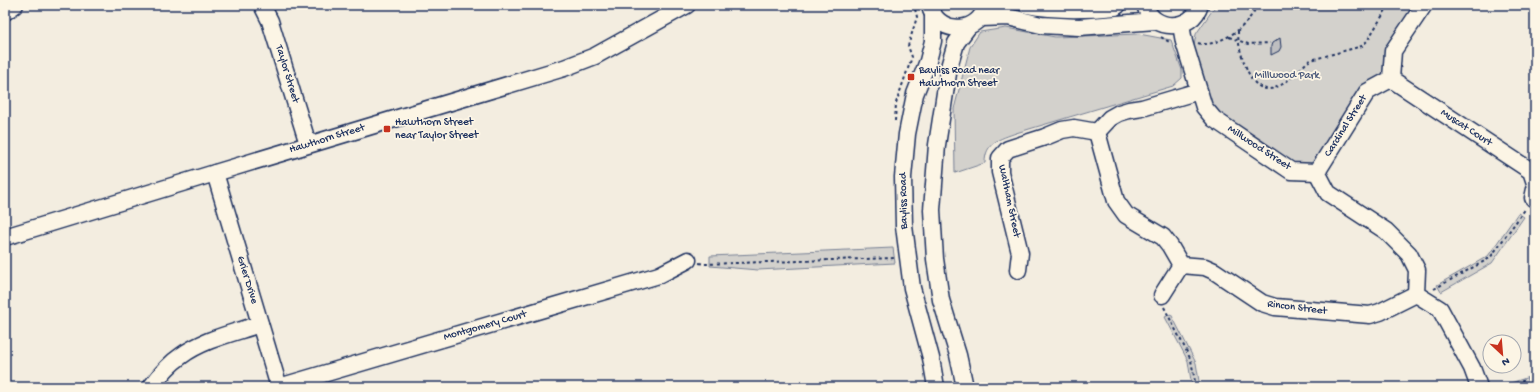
<svg xmlns="http://www.w3.org/2000/svg" width="1540" height="392" font-family="'Gochi Hand',sans-serif">
  <style>
    .green { fill: #d3d1cc; stroke: #778095 }
    .building { fill: #bebec0; stroke: #1b2f5e }
    .lines { fill: none; stroke-linecap: round; stroke-linejoin: round }
    .minor-casing { stroke: #1b2f5e; stroke-width: 19 }
    .path { stroke: #1b2f5e; stroke-width: 2; stroke-dasharray: 3 3; stroke-linecap: butt }
    .minor { stroke: #fcf5e5; stroke-width: 16 }
    .poi-dot { fill: #c8321e; stroke: #fcf5e5; stroke-width: 1.5 }
    .labels { text-anchor: middle; dominant-baseline: central; stroke-width: 3.5; stroke-linejoin: round; paint-order: stroke }
    .poi-label { font-size: 11px; fill: #1b2f5e; stroke: #fcf5e5; text-anchor: start }
    .street-label { font-size: 11px; fill: #1b2f5e; stroke: #fcf5e5 }
    .park-label { font-size: 11px; fill: #49587a; stroke: #fcf5e5 }
  </style>
  <rect width="100%" height="100%" fill="#f3ede0"/>
  <filter id="ink" filterUnits="userSpaceOnUse"><feTurbulence type="fractalNoise" baseFrequency=".025" numOctaves="2"/><feDisplacementMap in="SourceGraphic" scale="8" xChannelSelector="R" yChannelSelector="G"/><feConvolveMatrix kernelMatrix="1 2 1 2 8 2 1 2 1" color-interpolation-filters="sRGB"/></filter>
  <g filter="url(#ink)">
    <!-- green -->
    <g class="green">
      <path d="M1216,5h202l-32,69 -68,86 -6,4 -18,1 -79,-52 -8,-13 -13,-54 2,-12z"/>
      <path d="M1006,28l49,9 84,-3 32,6 11,30v8l-9,8 -157,47c-16,6 -31,9 -31,30l-30,10 -1,-64 16,-62 10,-15z"/>
      <path d="M1518,213l6,4 -32,46 -51,29 -4,-7 51,-29z"/>
      <path d="M893,248l2,15 -137,7 -48,-4v-10z"/>
      <path d="M1171,314l25,49 4,24h-8l-4,-26 -23,-44z"/>
      <path d="M1535,375v9l-10,3h-27z"/>
    </g>
    <!-- building -->
    <path class="building" d="M1280,38l1,9 -2,4 -8,4v-9l1,-3z"/>
    <g class="lines">
      <defs>
        <g id="minor">
          <path d="M262,5l8,16 38,123"/>
          <path d="M1027,5c30,6 58,5 88,2l3,-2"/>
          <path d="M1145,5c7,27 47,27 55,0"/>
          <path d="M931,10c11,26 49,23 55,-5"/>
          <path d="M5,12l10,-7"/>
          <path d="M933,15v26l-5,20 -13,33 -8,40 -4,43 1,49 8,62 19,70 5,29"/>
          <path d="M981,18l27,-1 33,8 38,2 76,-6"/>
          <path d="M1181,25l3,17 20,65 10,12 77,52 26,1"/>
          <path d="M1391,79l140,92 4,12"/>
          <path d="M1097,132l19,69 10,14 37,22 7,9 11,19 24,2 9,4 48,32 13,4 95,8 10,-3 36,-18"/>
          <path d="M1317,172l11,21 58,38 23,23 8,16 -1,24 24,15 32,59 7,19"/>
          <path d="M1317,172l50,-80 24,-13 2,-28 31,-46"/>
          <path d="M215,173l64,214"/>
          <path d="M1533,198l2,-9"/>
          <path d="M5,237l210,-64 349,-105 31,-12 92,-51"/>
          <path d="M1018,270l2,-17 -20,-81v-14l8,-9 37,-12 17,-7 12,-2 23,4 13,-14 9,-5 10,-3 13,-2 57,-17"/>
          <path d="M1162,295l19,-30"/>
          <path d="M151,387c9,-12 18,-23 30,-31 23,-17 53,-23 79,-32"/>
          <path d="M279,387l380,-112 29,-15"/>
          <path d="M965,387l-7,-32 -17,-55 -6,-41 -3,-49 5,-65 12,-78 7,-24 12,-16"/>
        </g>
      </defs>
      <!-- minor casing -->
      <use href="#minor" class="minor-casing"/>
      <!-- path -->
      <g class="path">
        <path d="M1238,31c0,13 3,24 8,36 15,41 42,16 61,-5l4,-2 51,-14 5,-5 22,-36"/>
        <path d="M1161,37l10,6"/>
        <path d="M1229,37l19,7 22,-1"/>
        <path d="M1198,43c6,2 12,1 18,-1 21,-8 31,-18 42,-37"/>
        <path d="M895,121l1,-18 16,-46 -4,-11 9,-29 -3,-12"/>
        <path d="M699,263l5,1 191,-6"/>
        <path d="M1434,289l56,-31 36,-50"/>
        <path d="M1164,307l27,53 5,27"/>
        <path d="M1504,387l31,-10"/>
      </g>
      <!-- minor -->
      <use href="#minor" class="minor"/>
    </g>
  </g>
  <!-- markers -->
  <g class="poi-dot">
    <rect x="907" y="73" width="8" height="8" rx="2"/>
    <rect x="383" y="125" width="8" height="8" rx="2"/>
  </g>
  <g class="labels">
    <!-- poi labels -->
    <g class="poi-label">
      <text x="919" y="71">Bayliss Road near<tspan x="919" dy="13">Hawthorn Street</tspan></text>
      <text x="395" y="123">Hawthorn Street<tspan x="395" dy="13">near Taylor Street</tspan></text>
    </g>
    <!-- street labels -->
    <g class="street-label">
      <text transform="translate(287 74) rotate(73)">Taylor Street</text>
      <text transform="translate(1346 126) rotate(-58)">Cardinal Street</text>
      <text transform="translate(1466 128) rotate(33)">Muscat Court</text>
      <text transform="translate(327 139) rotate(-17)">Hawthorn Street</text>
      <text transform="translate(1259 148) rotate(33)">Millwood Street</text>
      <text transform="translate(904 201) rotate(-91)">Bayliss Road</text>
      <text transform="translate(1009 201) rotate(78)">Waltham Street</text>
      <text transform="translate(247 280) rotate(73)">Grier Drive</text>
      <text transform="translate(1297 308) rotate(7)">Rincon Street</text>
      <text transform="translate(485 326) rotate(-16)">Montgomery Court</text>
    </g>
    <!-- park labels -->
    <g class="park-label">
      <text x="1287" y="76">Millwood Park</text>
    </g>
  </g>
  <!-- margin -->
  <rect width="1540" height="392" fill="none" stroke="#fcf5e5" stroke-width="20"/>
  <rect x="10" y="10" width="1520" height="372" fill="none" stroke="#1b2f5e" stroke-width="1.5" filter="url(#ink)"/>
  <!-- north arrow -->
  <g transform="translate(1502 354) rotate(154)"><circle r="19" fill="#fcf5e5" stroke="#a2a6af"/>
  <path d="M0-3L7 15L0 10L-7 15Z" fill="#c8321e"/>
  <text y="-6" font-size="11" font-weight="bold" text-anchor="middle" fill="#1b2f5e">N</text>
  </g>
</svg>
